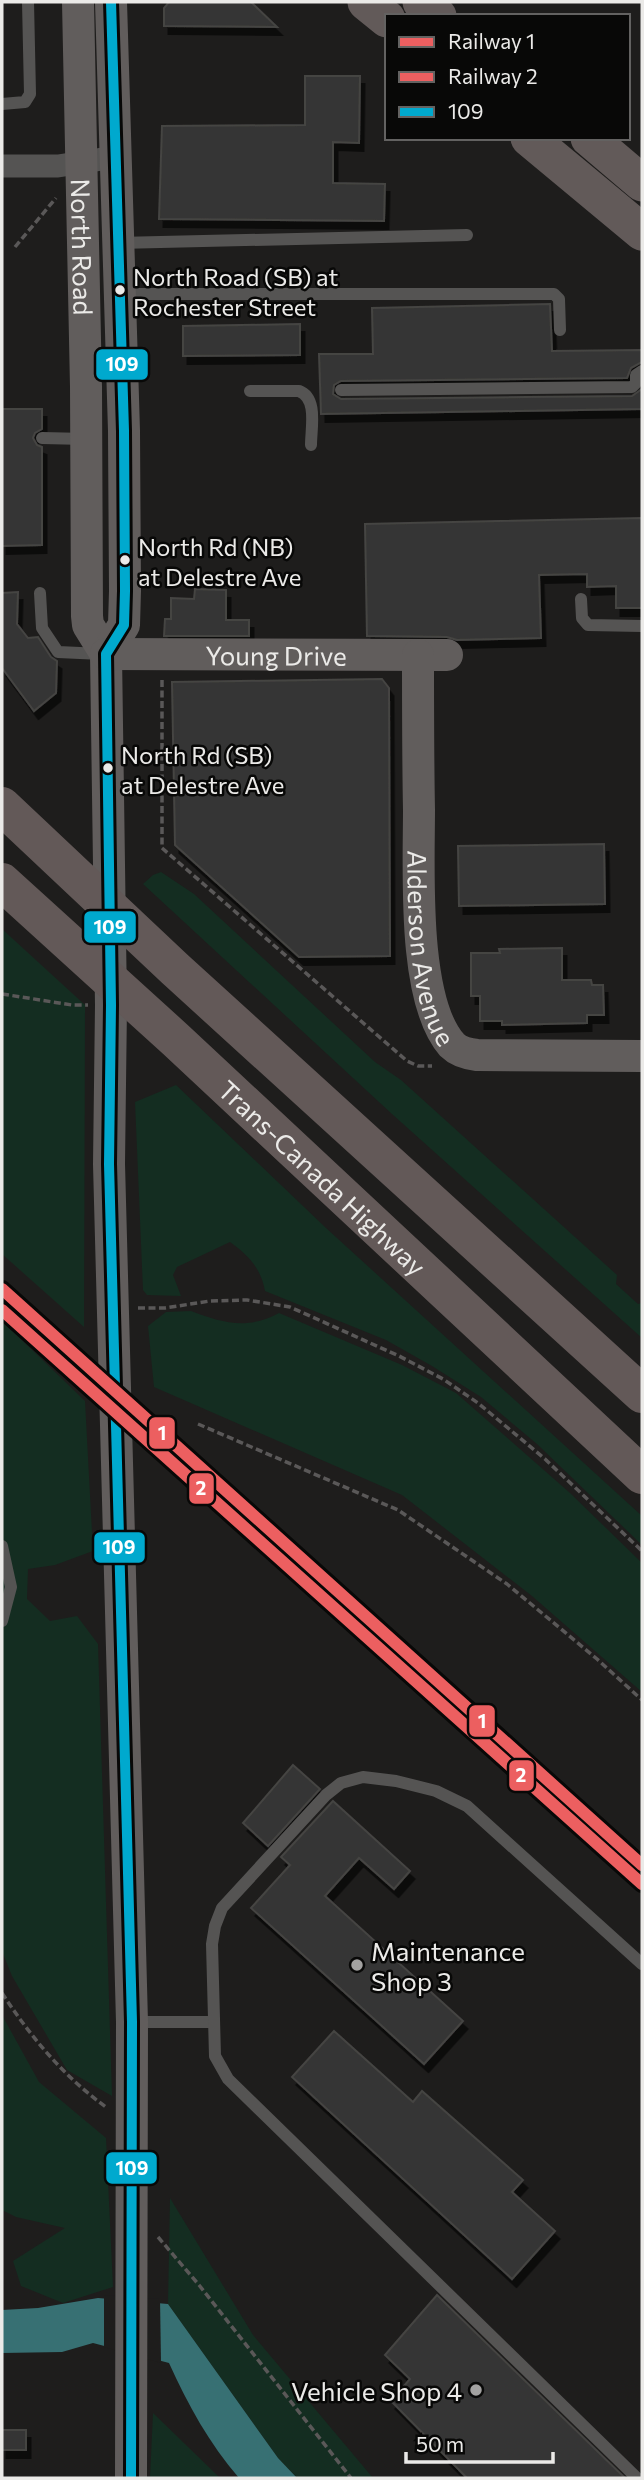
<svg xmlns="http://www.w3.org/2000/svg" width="644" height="2480" font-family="Commissioner,sans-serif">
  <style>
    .green { fill: #142d21 }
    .water { fill: #377073 }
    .pier { fill: #1e1d1c }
    .building { fill: #363634; stroke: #454443; stroke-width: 2; filter: url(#shadow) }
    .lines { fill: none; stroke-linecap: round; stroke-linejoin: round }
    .path { stroke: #5a5858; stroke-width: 3.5; stroke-dasharray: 7 3.5; stroke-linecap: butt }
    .lane { stroke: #555453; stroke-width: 12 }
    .street { stroke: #555453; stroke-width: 23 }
    .secondary { stroke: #615d5c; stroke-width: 32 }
    .primary { stroke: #625a59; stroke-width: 37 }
    .highway { stroke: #635958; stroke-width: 38 }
    .bus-1-casing { stroke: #080807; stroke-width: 16 }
    .bus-1 { stroke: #00a9ce; stroke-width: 10 }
    .rail-1-casing { stroke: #080807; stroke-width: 18 }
    .rail-2-casing { stroke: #080807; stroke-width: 18 }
    .rail-1 { stroke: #ec5f60; stroke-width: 12 }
    .rail-2 { stroke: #ec5f60; stroke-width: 12 }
    .bus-dot { fill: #ebeae8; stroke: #080807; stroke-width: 2.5 }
    .poi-dot { fill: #a3a2a1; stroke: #080807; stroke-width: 2.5 }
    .labels { text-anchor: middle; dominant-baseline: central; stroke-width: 5; stroke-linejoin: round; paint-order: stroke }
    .bus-label { font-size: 24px; fill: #ebeae8; stroke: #080807; text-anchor: start }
    .street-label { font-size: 26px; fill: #ebeae8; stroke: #080807 }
    .poi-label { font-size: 26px; fill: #ebeae8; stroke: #080807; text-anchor: start }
    .line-badge { stroke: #080807; stroke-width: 2.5 }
    .badge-label { font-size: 19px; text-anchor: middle; font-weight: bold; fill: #fff }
  </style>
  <defs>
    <filter id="shadow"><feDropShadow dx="4.5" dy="8" stdDeviation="0" flood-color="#0009"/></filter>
  </defs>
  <rect width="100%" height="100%" fill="#1e1d1c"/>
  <!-- green -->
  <g class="green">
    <path d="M161,872l33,22 181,168 26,18 216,195 -1,9 22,20 4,-1v35l-250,-224 -249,-230 10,-9z"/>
    <path d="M2,929l83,76 -1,322 -82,-73z"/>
    <path d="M176,1085l150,143 316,288v29l-105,-101 -56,-47 -49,-31 -46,-26 -121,-49c-4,-23 -17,-36 -35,-49l-53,25 -4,8 8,21 -34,-1 -4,-5 -8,-188z"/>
    <path d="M191,1311c31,12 57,19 88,2l123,52 54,28 114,100 72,70v129l-110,-96 -130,-101 -248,-108 -6,-61 18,-14z"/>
    <path d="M2,1321l83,80 8,150 -38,14 -27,4 -1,30 23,22 27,-5 21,28 14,452 -45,-26 -55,-94 -10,-25z"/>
    <path d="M2,2015l37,67 67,56 7,149 -50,16 -42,-17 -8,-25 52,-33 -49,-11 -14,-7z"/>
    <path d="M170,2198l83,137 120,143h-76l-19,-20 -110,-154z"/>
    <path d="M153,2413l67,65h-70z"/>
  </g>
  <!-- water -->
  <path class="water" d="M98,2298l70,6 110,154 19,20h-58c-30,-35 -51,-73 -70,-115l-76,-20 -31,9 -60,1v-43l36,-2z"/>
  <!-- pier -->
  <path class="pier" d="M104,2295l56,4 1,64 -57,-16z"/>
  <!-- building -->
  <g class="building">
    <path d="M169,2h82l26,25 -113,-1v-18z"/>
    <path d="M305,76h55l-1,67 -26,-1v41l52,1 -1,37 -225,-2 3,-93 143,-1z"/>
    <path d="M550,304l2,47 90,-1v12l-11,6 -4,10 -286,3 -7,4 -1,9 8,5 291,-3 10,-7v20l-321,5 -2,-60h54l-1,-46z"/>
    <path d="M300,324v31l-117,1v-30z"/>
    <path d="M2,409h40v20l-7,4 -2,5 4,7 5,2v98l-40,1z"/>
    <path d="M642,518v90h-26v-22l-29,1v-13l-48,1 2,63 -84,2 -10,-3 -80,-1 -2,-112z"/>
    <path d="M195,589l31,1v30h23v16h-85l1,-17h6v-21l23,1z"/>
    <path d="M18,592l-1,32 11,14 10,-1 13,20 6,4 -1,32 -22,18 -32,-43v-75z"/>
    <path d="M382,679l7,9 1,268 -91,1 -124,-112 -3,-163z"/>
    <path d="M604,844l1,60 -146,2 -1,-60z"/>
    <path d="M562,948v32h29l1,5h11l1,30h-17v8l-85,2v-4h-22v-25h-9v-43h29l-1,-4z"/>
    <path d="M293,1765l27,24 -52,57 -25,-23z"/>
    <path d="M333,1801l77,70 -16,18 -35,-31 -34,38 138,125 -39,43 -173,-156 39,-43 -9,-8z"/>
    <path d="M334,2031l79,71 9,-11 101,89 -11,12 43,39 -43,48 -220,-202z"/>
    <path d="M437,2295l188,183h-158l-76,-77 19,-22 -25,-24z"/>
    <rect x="2" y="2430" width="24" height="20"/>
  </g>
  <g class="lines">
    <!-- path -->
    <g class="path">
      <path d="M15,247l41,-49"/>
      <path d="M162,680v168l245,213 11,5h14"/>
      <path d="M2,994l70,11h16"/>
      <path d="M138,1308h27l45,-7 37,-1 43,7 109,49 44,23 35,24 67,56 97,92"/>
      <path d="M198,1424l200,86 109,74 90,75 45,41"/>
      <path d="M2,1993c28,43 62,84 104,114"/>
      <path d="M158,2237l41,48 152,193"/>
    </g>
    <!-- lane -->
    <g class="lane">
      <path d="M2,104l23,-2 5,-8 -2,-92"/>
      <path d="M118,243l349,-8"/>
      <path d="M120,294h434l5,5 1,31"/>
      <path d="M341,390l291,-3 4,-4v-8l6,-4"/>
      <path d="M250,391h49c19,7 12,37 12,54"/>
      <path d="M42,438l44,1"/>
      <path d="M40,593l2,35 16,24 44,2"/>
      <path d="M581,599l1,19 6,7 54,1"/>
      <path d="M2,1546l9,41 -9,34"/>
      <path d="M134,2022h80"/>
      <path d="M637,2478l-409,-399 -13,-23 -3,-112 3,-18 7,-18 104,-113 15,-12 22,-6 33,4 40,10 31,15 175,158"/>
    </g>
    <!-- street -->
    <path class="street" d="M2,166h56l57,-9"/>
    <!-- secondary -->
    <g class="secondary">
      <path id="s1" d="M78,2l8,385 1,229 1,9 18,29 5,351 -2,159 23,858 -1,456"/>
      <path d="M106,654l18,-29 1,-34 -1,-160 -13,-429"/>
      <path id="s2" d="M106,654l341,1"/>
      <path id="s3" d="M418,655c0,52 0,104 1,155 0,59 -7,190 33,235 7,7 16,9 25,10l165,1"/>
    </g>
    <!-- primary -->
    <g class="primary">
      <path d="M366,2l21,17"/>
      <path d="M421,2l17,14"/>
      <path d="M529,138l113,94"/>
      <path d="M589,138l53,45"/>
    </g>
    <!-- highway -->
    <g class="highway">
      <path d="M2,806l173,163 467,425"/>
      <path id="s4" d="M2,882l174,158 466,435"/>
    </g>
    <defs>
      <path id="bus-1" d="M111,2l13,429 1,160 -1,34 -18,29 5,351 -2,159 23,858 -1,456"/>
    </defs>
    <!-- bus-1 casing -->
    <use href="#bus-1" class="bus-1-casing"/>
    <!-- bus-1 -->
    <use href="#bus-1" class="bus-1"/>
    <defs>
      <path id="rail-1" d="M2,1289l640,576"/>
      <path id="rail-2" d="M2,1310l640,574"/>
    </defs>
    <!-- rail-1 casing -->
    <use href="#rail-1" class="rail-1-casing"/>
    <!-- rail-2 casing -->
    <use href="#rail-2" class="rail-2-casing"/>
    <!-- rail-1 -->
    <use href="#rail-1" class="rail-1"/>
    <!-- rail-2 -->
    <use href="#rail-2" class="rail-2"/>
  </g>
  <!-- markers -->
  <g class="bus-dot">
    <circle cx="120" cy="290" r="6"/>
    <circle cx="125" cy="560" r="6"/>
    <circle cx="108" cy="768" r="6"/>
  </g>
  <g class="poi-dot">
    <circle cx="357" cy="1965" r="7"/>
    <circle cx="476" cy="2390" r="7"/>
  </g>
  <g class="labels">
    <!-- bus labels -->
    <g class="bus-label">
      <text x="133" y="276">North Road (SB) at<tspan x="133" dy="30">Rochester Street</tspan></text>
      <text x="138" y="546">North Rd (NB)<tspan x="138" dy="30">at Delestre Ave</tspan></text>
      <text x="121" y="754">North Rd (SB)<tspan x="121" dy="30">at Delestre Ave</tspan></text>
    </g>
    <!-- street labels -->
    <g class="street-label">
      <text stroke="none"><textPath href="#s1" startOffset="245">North Road</textPath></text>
      <text stroke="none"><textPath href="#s2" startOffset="170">Young Drive</textPath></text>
      <text stroke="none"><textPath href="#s3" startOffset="294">Alderson Avenue</textPath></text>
      <text stroke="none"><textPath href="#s4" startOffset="436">Trans-Canada Highway</textPath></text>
    </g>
    <!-- poi labels -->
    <g class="poi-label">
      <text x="371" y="1950">Maintenance<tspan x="371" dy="30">Shop 3</tspan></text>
      <text x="462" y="2390" text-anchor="end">Vehicle Shop 4</text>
    </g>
  </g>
  <g class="line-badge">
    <rect x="95" y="348" width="54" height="33" rx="7" fill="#00a9ce"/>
    <rect x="83" y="910" width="54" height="34" rx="7" fill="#00a9ce"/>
    <rect x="148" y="1416" width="28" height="34" rx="7" fill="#ec5f60"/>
    <rect x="188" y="1472" width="27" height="33" rx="7" fill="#ec5f60"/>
    <rect x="93" y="1531" width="53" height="33" rx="7" fill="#00a9ce"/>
    <rect x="468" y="1704" width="28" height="34" rx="7" fill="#ec5f60"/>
    <rect x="508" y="1759" width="27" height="33" rx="7" fill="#ec5f60"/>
    <rect x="105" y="2151" width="53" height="34" rx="7" fill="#00a9ce"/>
  </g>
  <g class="badge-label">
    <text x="122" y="371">109</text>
    <text x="110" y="934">109</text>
    <text x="162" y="1440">1</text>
    <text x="201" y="1495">2</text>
    <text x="119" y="1554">109</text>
    <text x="482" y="1728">1</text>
    <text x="521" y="1782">2</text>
    <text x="132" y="2175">109</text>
  </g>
  <!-- border -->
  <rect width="644" height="2480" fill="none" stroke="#ebeae8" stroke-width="7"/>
  <!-- legend -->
  <rect x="385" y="14" width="245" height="126" fill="#080807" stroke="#636261" stroke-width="2"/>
  <rect x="399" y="37" width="35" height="10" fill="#ec5f60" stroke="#636261" stroke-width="2"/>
  <text x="448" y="49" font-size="21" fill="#ebeae8">Railway 1</text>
  <rect x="399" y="72" width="35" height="10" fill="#ec5f60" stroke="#636261" stroke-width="2"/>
  <text x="448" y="84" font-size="21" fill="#ebeae8">Railway 2</text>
  <rect x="399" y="107" width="35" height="10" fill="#00a9ce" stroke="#636261" stroke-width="2"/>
  <text x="448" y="119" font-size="21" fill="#ebeae8">109</text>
  <!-- scale -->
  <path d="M406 2452v10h147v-10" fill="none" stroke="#ebeae8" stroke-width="3.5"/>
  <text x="416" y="2452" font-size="21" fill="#ebeae8" stroke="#080807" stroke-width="5" paint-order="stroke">50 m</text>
</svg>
